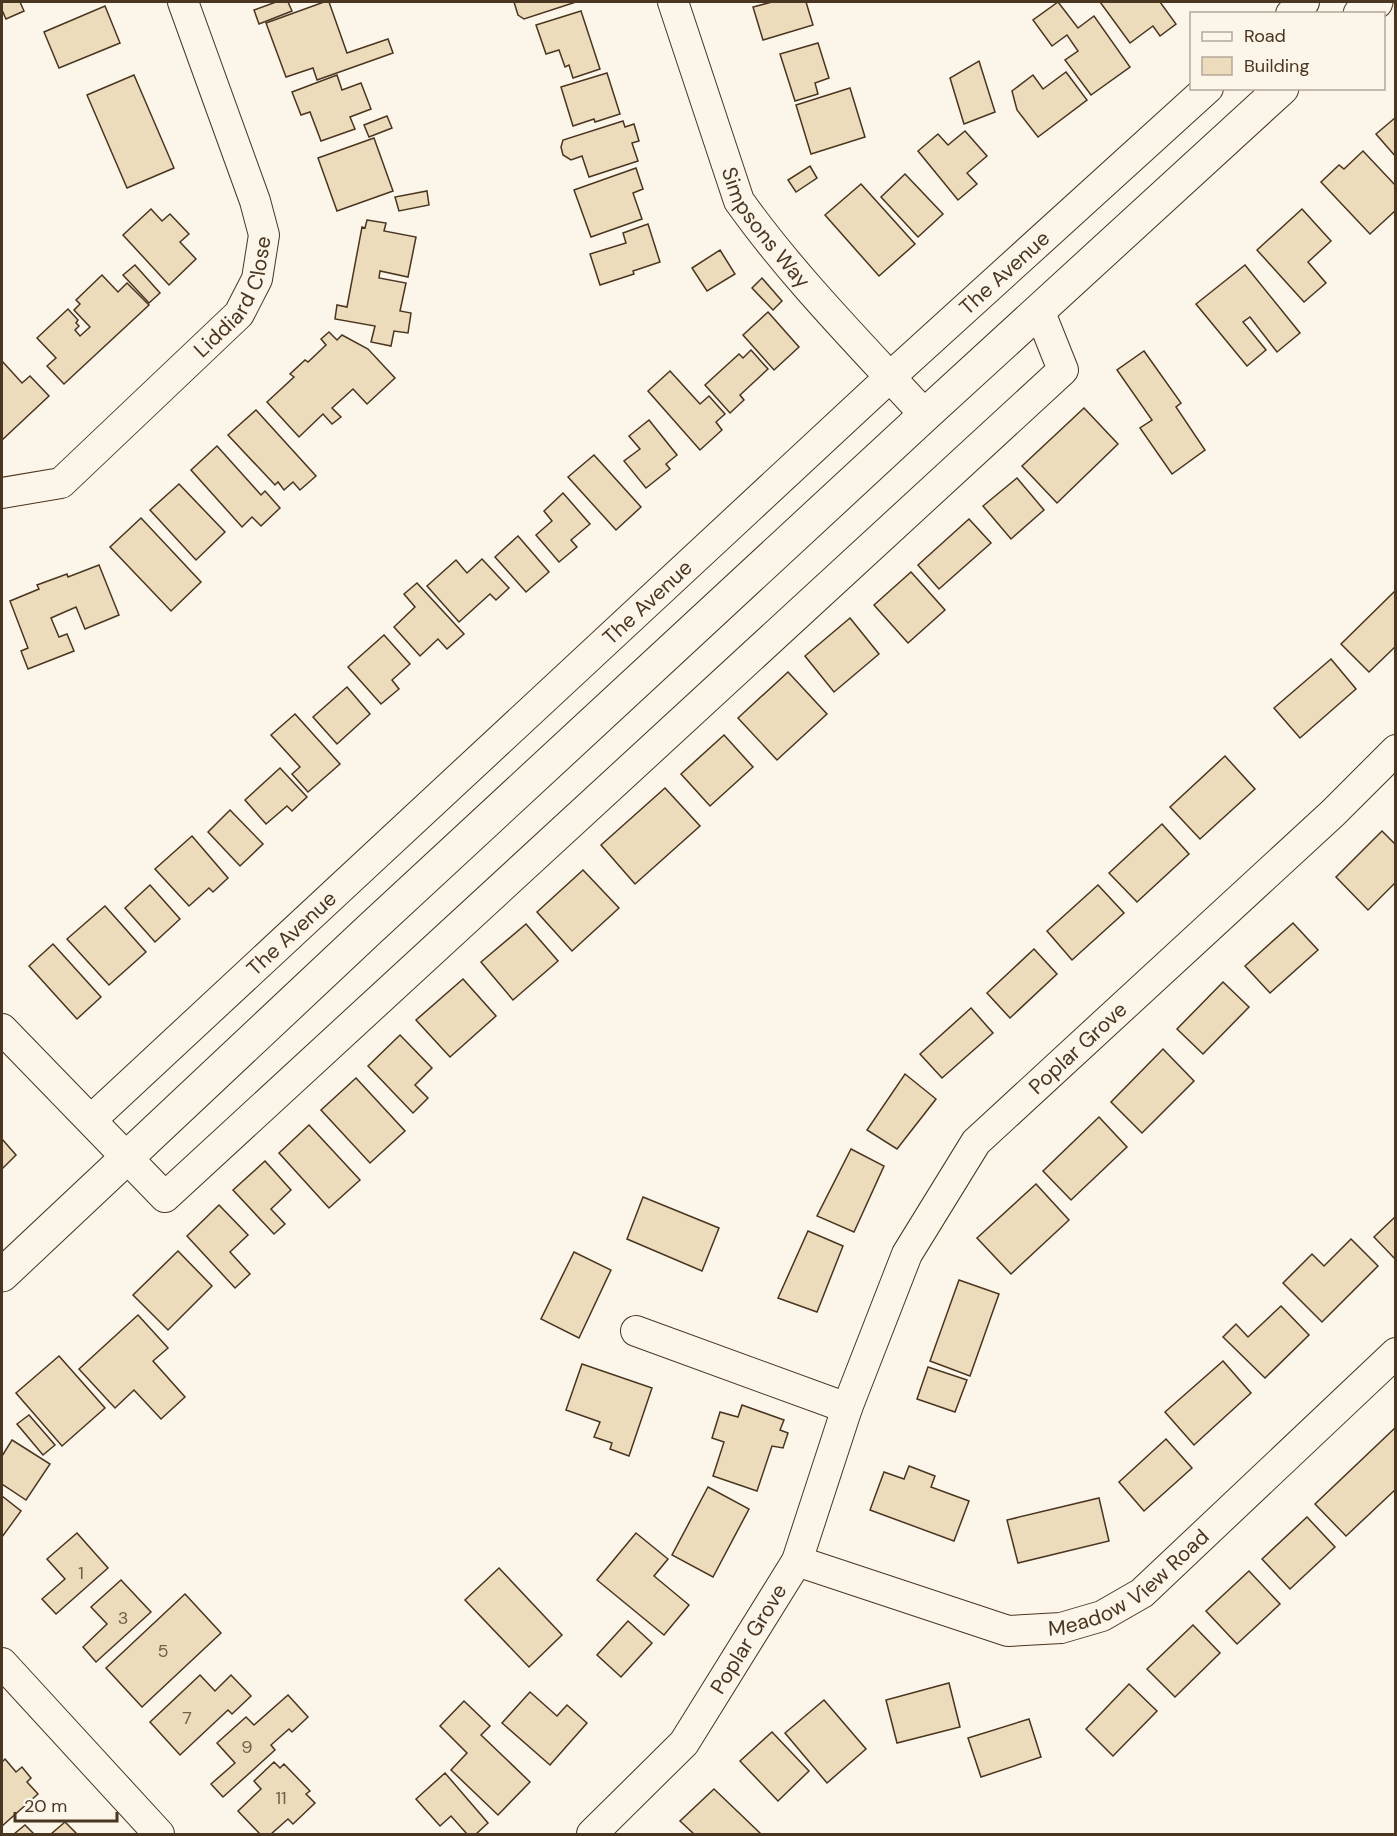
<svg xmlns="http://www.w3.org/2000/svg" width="1397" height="1836" font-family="'DM Sans',sans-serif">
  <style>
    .building { fill: #ecdcbc; stroke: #4a3520; stroke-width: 1.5 }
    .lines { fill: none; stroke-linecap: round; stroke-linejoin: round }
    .minor-casing { stroke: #4a3520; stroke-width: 32 }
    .tertiary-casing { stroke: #4a3520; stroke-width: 35 }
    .minor { stroke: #fbf6e9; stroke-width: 30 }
    .tertiary { stroke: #fbf6e9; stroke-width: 33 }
    .labels { text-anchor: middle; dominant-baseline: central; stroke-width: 4.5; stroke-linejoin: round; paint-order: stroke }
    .number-label { font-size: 18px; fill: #725f47 }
    .street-label { font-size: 21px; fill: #4a3520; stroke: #fbf6e9 }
  </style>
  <rect width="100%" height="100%" fill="#fbf6e9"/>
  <!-- building -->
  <g class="building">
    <path d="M2,2h18l4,9 -18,8 -4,-9z"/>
    <path d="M276,2h12l4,9 -33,13 -5,-14z"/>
    <path d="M324,2h5l18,51 41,-14 5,14 -76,27 -4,-12 -27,9 -20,-54z"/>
    <path d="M514,2h62l-52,17 -6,-4z"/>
    <path d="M772,2h34l7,23 -50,15 -10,-33z"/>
    <path d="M1058,2l20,26 16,-12 36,51 -39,28 -26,-35 13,-9 -11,-16 -15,11 -19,-26z"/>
    <path d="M1100,2h60l16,22 -16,12 -7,-10 -23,17z"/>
    <path d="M105,6l15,37 -61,25 -15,-36z"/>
    <path d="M581,11l19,58 -27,9 -4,-13 -4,2 -6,-17 -13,4 -10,-29z"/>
    <path d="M818,43l11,35 -14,5 3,11 -23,7 -15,-47z"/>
    <path d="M979,61l16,51 -31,12 -14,-46z"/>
    <path d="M1066,72l21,28 -49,37 -21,-27 -5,-19 21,-16 10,14z"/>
    <path d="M607,73l13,41 -25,8 -1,-3 -21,7 -12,-39z"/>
    <path d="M134,75l40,93 -47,20 -40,-93z"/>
    <path d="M337,75l5,15 19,-7 10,26 -21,8 5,12 -34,12 -11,-29 -9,3 -9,-23z"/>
    <path d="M850,88l15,49 -54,17 -15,-49z"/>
    <path d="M387,116l5,12 -23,9 -5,-12z"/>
    <path d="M1396,117v40l-20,-23z"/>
    <path d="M623,121l2,6 9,-3 5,17 -7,2 6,18 -49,16 -7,-21 -11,4 -8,-5 -2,-8 2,-7z"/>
    <path d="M965,131l22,25 -20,17 10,11 -19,16 -40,-49 20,-17 10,11z"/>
    <path d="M374,138l19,53 -56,20 -19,-53z"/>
    <path d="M1363,151l33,35v24l-26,24 -49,-52 18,-17 5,4z"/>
    <path d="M810,166l7,12 -21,14 -8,-12z"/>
    <path d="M636,168l7,21 -10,4 9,26 -51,18 -17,-47z"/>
    <path d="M905,174l38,40 -25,23 -37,-40z"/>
    <path d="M861,184l54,60 -36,32 -54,-61z"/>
    <path d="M427,191l2,14 -30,6 -4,-14z"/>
    <path d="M151,209l11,12 8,-7 19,20 -9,8 16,17 -27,26 -46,-50z"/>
    <path d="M1302,209l29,32 -23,21 18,21 -22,19 -47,-52z"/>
    <path d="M367,220l19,3 -2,8 32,6 -8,40 -28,-6 -1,7 27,5 -6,28 11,2 -3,20 -14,-2 -3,15 -20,-4 4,-16 -40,-7 2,-14 10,2 15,-80 3,1z"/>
    <path d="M648,224l12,38 -27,9 1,3 -34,11 -10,-31 36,-11 -3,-10z"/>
    <path d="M720,250l15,24 -28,17 -15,-23z"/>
    <path d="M135,265l25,28 -11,10 -26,-28z"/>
    <path d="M1245,265l55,68 -23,19 -27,-35 -7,5 23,28 -19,16 -51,-62z"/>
    <path d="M102,275l16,17 9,-9 22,22 -85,79 -17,-18 9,-8 -19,-20 31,-29 10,11 -2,3 3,3 -4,4 5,6 10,-9 -16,-17 6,-6 -4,-4z"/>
    <path d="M762,278l20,23 -9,9 -21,-22z"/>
    <path d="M768,312l31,35 -25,23 -31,-35z"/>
    <path d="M329,332l8,8 5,-5 26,14 27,29 -28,26 -14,-15 -21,19 9,9 -9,7 -9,-10 -24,23 -32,-35 27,-25 -4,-3 15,-14 3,2 18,-17 -5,-6z"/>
    <path d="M751,350l17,19 -28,26 4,5 -14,13 -25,-28 34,-31 4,4z"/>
    <path d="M1144,351l37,52 -5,4 29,43 -33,24 -32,-46 12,-8 -35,-50z"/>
    <path d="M2,361l20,22 8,-7 19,20 -47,44z"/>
    <path d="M670,371l30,33 9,-8 16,18 -9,8 6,8 -22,20 -52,-59z"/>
    <path d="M1084,408l34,36 -61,59 -35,-37z"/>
    <path d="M256,410l60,66 -16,14 -7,-8 -9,8 -6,-8 -3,3 -47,-50z"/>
    <path d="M649,420l28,35 -11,9 4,5 -24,19 -22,-27 16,-12 -11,-13z"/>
    <path d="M217,446l44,49 4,-4 15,17 -19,18 -9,-9 -10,10 -51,-57z"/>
    <path d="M594,455l47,52 -25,23 -48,-53z"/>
    <path d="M1017,478l27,32 -33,29 -28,-33z"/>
    <path d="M179,484l46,48 -29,28 -46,-50z"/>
    <path d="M563,493l27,31 -19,16 6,7 -18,15 -23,-27 16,-14 -8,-10z"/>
    <path d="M141,518l60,64 -30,29 -61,-64z"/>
    <path d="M969,519l22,24 -52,46 -21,-24z"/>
    <path d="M518,536l31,36 -23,20 -31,-35z"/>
    <path d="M482,559l27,29 -13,12 -6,-6 -31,28 -32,-36 29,-26 11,13z"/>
    <path d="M99,565l20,50 -34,14 -9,-22 -25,11 8,19 8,-3 7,17 -46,18 -7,-18 7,-3 -18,-47 29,-12 -2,-4 30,-11 1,3z"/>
    <path d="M911,572l34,38 -37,33 -34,-38z"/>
    <path d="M417,583l47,51 -17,15 -9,-10 -18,17 -26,-29 21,-20 -11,-13z"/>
    <path d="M1395,591l1,55 -27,26 -28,-28z"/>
    <path d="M850,618l29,36 -45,38 -29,-36z"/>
    <path d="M384,635l26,29 -18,16 7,9 -18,15 -33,-37z"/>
    <path d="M1331,659l25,30 -56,49 -26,-30z"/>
    <path d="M788,672l39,42 -50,46 -39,-42z"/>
    <path d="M347,687l23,27 -33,30 -24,-27z"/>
    <path d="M295,714l45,50 -32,28 -16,-18 8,-7 -29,-32z"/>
    <path d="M724,735l29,32 -43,39 -29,-32z"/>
    <path d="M1225,756l30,33 -55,50 -30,-32z"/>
    <path d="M280,768l27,29 -15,14 -5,-5 -21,18 -21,-24z"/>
    <path d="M665,788l35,38 -65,58 -34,-39z"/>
    <path d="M230,810l33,34 -23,22 -32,-34z"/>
    <path d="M1162,824l27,30 -52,48 -28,-29z"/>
    <path d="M1382,831l14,14v37l-28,28 -32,-33z"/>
    <path d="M192,836l36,42 -15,14 -4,-4 -20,18 -34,-37z"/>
    <path d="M583,870l36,38 -47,43 -35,-39z"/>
    <path d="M150,885l30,34 -25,23 -30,-34z"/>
    <path d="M1098,885l26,28 -52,47 -25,-29z"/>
    <path d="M105,906l41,46 -37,33 -42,-46z"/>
    <path d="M1293,923l25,27 -48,43 -25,-27z"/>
    <path d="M526,924l32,37 -45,39 -32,-38z"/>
    <path d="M53,944l48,53 -24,22 -48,-53z"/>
    <path d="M1034,949l23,25 -47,44 -23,-25z"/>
    <path d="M463,979l33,37 -46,41 -34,-37z"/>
    <path d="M1223,982l26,25 -46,47 -26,-25z"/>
    <path d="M971,1008l22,25 -51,45 -22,-24z"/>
    <path d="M400,1035l32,33 -17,17 13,13 -15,15 -45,-47z"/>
    <path d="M1163,1049l31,32 -52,52 -31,-31z"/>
    <path d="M905,1074l31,25 -39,50 -30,-19z"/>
    <path d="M356,1078l49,53 -35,32 -49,-53z"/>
    <path d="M1099,1117l28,30 -56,53 -28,-29z"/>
    <path d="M309,1125l51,55 -31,28 -50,-55z"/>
    <path d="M2,1139l14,16 -14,14z"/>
    <path d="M851,1149l33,17 -30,66 -37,-16z"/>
    <path d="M265,1161l26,29 -20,19 14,15 -11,10 -41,-44z"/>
    <path d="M1036,1184l33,36 -58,54 -34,-36z"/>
    <path d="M643,1197l76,31 -17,43 -75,-32z"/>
    <path d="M219,1205l29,30 -18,17 20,22 -15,14 -48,-52z"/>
    <path d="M1396,1216v44l-22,-23z"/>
    <path d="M808,1231l35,15 -26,66 -39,-14z"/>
    <path d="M1351,1239l27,27 -56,56 -39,-39 29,-29 12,12z"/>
    <path d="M178,1251l34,35 -44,44 -35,-35z"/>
    <path d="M574,1252l37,18 -32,68 -38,-19z"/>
    <path d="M959,1280l40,14 -29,82 -40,-15z"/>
    <path d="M1281,1306l28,29 -44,43 -42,-41 13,-13 12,13z"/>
    <path d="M138,1315l30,33 -15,13 32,36 -24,22 -27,-29 -19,18 -36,-39z"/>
    <path d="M59,1356l46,52 -43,38 -46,-53z"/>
    <path d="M1223,1361l28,32 -57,52 -29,-33z"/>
    <path d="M582,1364l70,24 -23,68 -19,-7 2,-6 -18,-6 6,-15 -34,-12z"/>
    <path d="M928,1367l39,13 -12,32 -38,-13z"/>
    <path d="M742,1405l42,15 -4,10 8,3 -5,15 -11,-2 -15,45 -44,-15 11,-34 -12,-4 8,-26 18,5z"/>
    <path d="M29,1415l26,30 -12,10 -26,-31z"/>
    <path d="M1396,1427v62l-50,47 -31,-32z"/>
    <path d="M1166,1439l26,29 -48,43 -25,-29z"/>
    <path d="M12,1440l38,24 -24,36 -24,-16v-28z"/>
    <path d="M909,1466l26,10 -4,11 38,14 -15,40 -84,-31 14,-38 20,7z"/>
    <path d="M708,1487l41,22 -36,68 -41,-22z"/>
    <path d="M2,1496l19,15 -19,26z"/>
    <path d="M1099,1498l10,43 -91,22 -11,-43z"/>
    <path d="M1307,1517l28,30 -45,42 -28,-30z"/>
    <path d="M77,1533l31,35 -52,46 -14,-15 23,-20 -18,-20z"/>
    <path d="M636,1533l32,26 -14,17 35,29 -25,30 -67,-55z"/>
    <path d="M499,1568l63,67 -33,32 -64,-67z"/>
    <path d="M1249,1571l31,33 -43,40 -31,-33z"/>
    <path d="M121,1580l30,32 -55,50 -13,-15 24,-23 -16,-17z"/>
    <path d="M185,1594l36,39 -79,74 -36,-39z"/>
    <path d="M628,1621l24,22 -31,34 -24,-22z"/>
    <path d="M1193,1625l27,28 -45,44 -28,-28z"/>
    <path d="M200,1675l15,16 16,-16 20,21 -19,18 -4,-4 -48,45 -30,-33z"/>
    <path d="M949,1683l11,44 -63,16 -11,-43z"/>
    <path d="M1129,1684l28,27 -44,45 -27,-27z"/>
    <path d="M530,1692l27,24 10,-11 20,18 -37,42 -48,-42z"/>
    <path d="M288,1695l20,22 -16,15 -3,-3 -18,16 4,5 -52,47 -12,-13 24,-21 -18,-20 29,-26 8,8z"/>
    <path d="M824,1700l42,49 -39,34 -42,-50z"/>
    <path d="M464,1701l26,25 -9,9 49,47 -32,33 -47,-45 16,-17 -27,-27z"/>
    <path d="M1029,1719l12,38 -60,20 -13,-39z"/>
    <path d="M772,1732l37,39 -31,30 -38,-40z"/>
    <path d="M5,1759l11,13 6,-5 9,11 -4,4 11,12 -36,32v-64z"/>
    <path d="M274,1762l6,6 4,-4 26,27 -4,3 9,9 -22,21 -5,-5 -17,15h-11l-22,-23 23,-22 -7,-8z"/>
    <path d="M445,1773l43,50 -12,11h-9l-16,-18 -11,10 -24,-27z"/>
    <path d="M714,1789l47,45h-67l-14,-13z"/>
    <path d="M65,1822l12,12h-26z"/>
    <path d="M25,1825l9,9h-20z"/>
  </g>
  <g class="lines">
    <defs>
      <g id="minor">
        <path id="s1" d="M673,2l66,199c55,77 122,144 186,214"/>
        <path d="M1291,14l13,-12"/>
        <path id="s2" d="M2,493l59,-10 178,-169 18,-35 7,-44 -9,-34 -72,-199"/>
        <path d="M2,1029l163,168 898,-827 -24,-60"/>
        <path id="s3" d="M91,1120l799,-743 318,-289"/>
        <path d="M636,1331l211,77"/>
        <path id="s4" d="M797,1561l211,70 53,-3 41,-12 40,-23 254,-240"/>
        <path d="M2,1663l157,171"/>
        <path id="s5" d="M592,1834l92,-91 113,-182 50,-153 60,-154 69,-112 357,-329 63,-63"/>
      </g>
      <g id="tertiary">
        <path d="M1360,14l16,-12"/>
        <path d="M2,1275l367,-345 556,-515 357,-327"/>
      </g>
    </defs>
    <!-- minor casing -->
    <use href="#minor" class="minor-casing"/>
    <!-- tertiary casing -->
    <use href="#tertiary" class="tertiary-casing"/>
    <!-- minor -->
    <use href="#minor" class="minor"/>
    <!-- tertiary -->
    <use href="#tertiary" class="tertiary"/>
  </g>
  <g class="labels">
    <!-- number labels -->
    <g class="number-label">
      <text x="81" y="1573">1</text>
      <text x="123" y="1618">3</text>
      <text x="163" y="1651">5</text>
      <text x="187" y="1718">7</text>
      <text x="247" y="1747">9</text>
      <text x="281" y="1798">11</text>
    </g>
    <!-- street labels -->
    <g class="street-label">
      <text stroke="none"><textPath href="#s1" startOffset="246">Simpsons Way</textPath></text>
      <text stroke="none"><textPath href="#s3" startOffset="1246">The Avenue</textPath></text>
      <text stroke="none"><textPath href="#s2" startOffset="318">Liddiard Close</textPath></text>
      <text stroke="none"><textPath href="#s3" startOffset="760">The Avenue</textPath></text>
      <text stroke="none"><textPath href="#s3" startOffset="274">The Avenue</textPath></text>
      <text stroke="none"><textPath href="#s5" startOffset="940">Poplar Grove</textPath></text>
      <text stroke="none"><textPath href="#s4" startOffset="357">Meadow View Road</textPath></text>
      <text stroke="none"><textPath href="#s5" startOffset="252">Poplar Grove</textPath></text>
    </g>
  </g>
  <!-- border -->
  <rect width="1397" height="1836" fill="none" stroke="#4a3520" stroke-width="6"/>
  <!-- legend -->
  <rect x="1190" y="12" width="195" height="78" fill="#fbf6e9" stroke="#b4a999" stroke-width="1.5"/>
  <rect x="1202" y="32" width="30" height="9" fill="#fbf6e9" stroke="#b4a999" stroke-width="1.5"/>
  <text x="1244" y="42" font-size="18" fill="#4a3520">Road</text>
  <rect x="1202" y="57" width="30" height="18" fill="#ecdcbc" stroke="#b4a999" stroke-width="1.5"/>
  <text x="1244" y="72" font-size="18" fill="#4a3520">Building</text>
  <!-- scale -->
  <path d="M15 1812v9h102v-9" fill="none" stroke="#4a3520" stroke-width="3"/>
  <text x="24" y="1812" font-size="18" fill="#4a3520" stroke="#fbf6e9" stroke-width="4.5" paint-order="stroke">20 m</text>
</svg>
